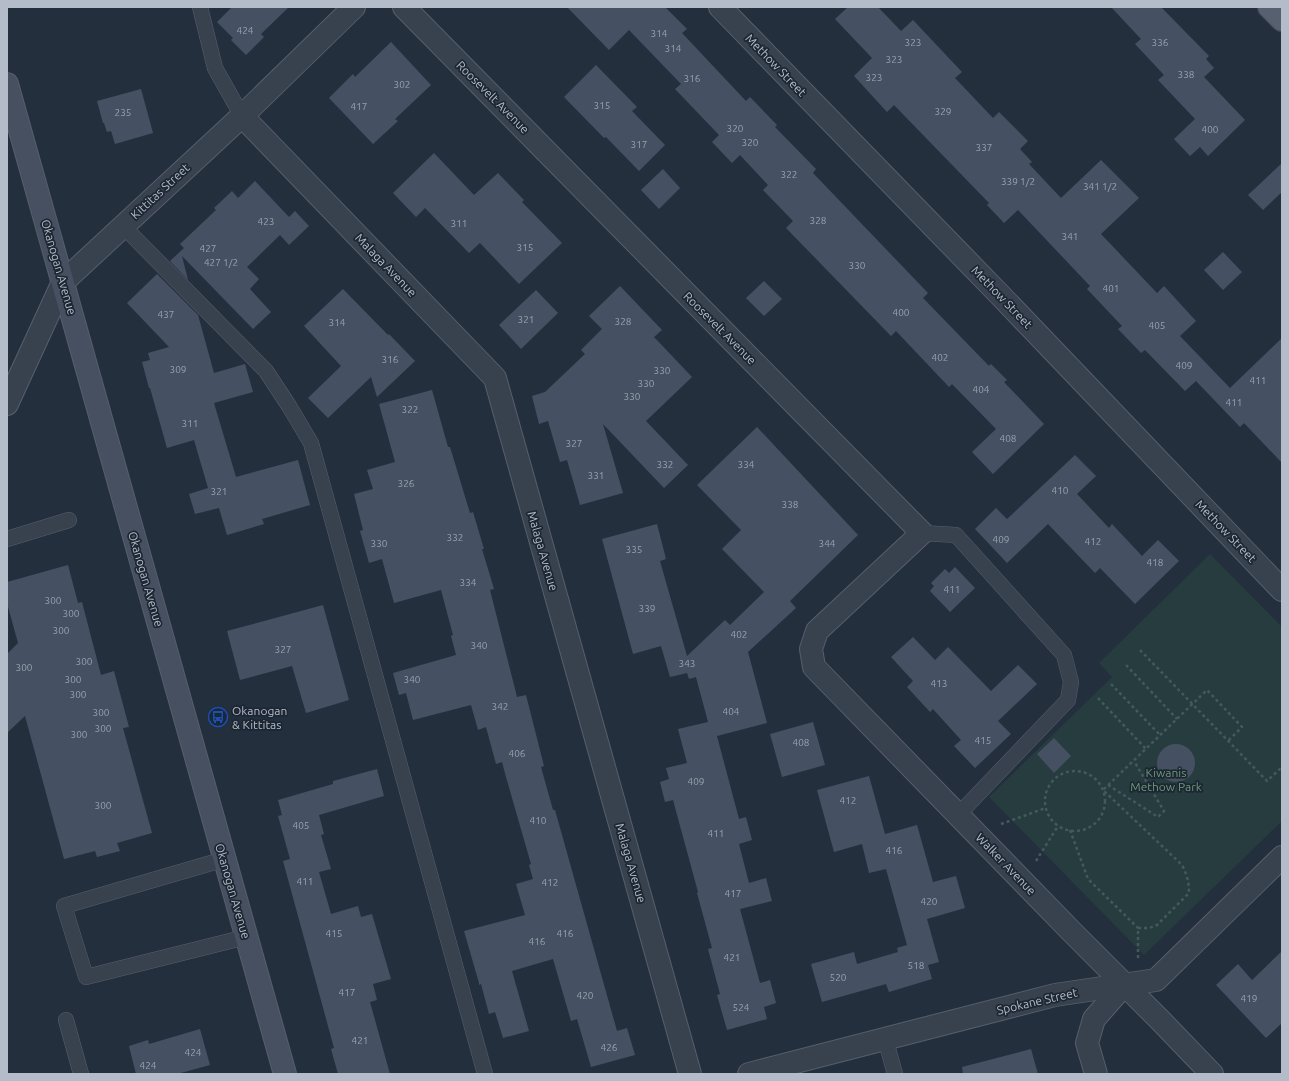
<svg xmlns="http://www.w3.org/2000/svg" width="1289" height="1081" font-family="Ubuntu,sans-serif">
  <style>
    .green { fill: #263c3f }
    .building { fill: #455162 }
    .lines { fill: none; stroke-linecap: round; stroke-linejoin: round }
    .lane-casing { stroke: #565f6c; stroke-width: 16 }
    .street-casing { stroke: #565f6c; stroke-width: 24 }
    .secondary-casing { stroke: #565f6c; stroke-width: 24 }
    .primary-casing { stroke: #414a57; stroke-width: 24 }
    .path { stroke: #44595c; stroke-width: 2.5; stroke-dasharray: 3 3; stroke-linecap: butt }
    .lane { stroke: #38414e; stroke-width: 15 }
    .street { stroke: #38414e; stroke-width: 22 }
    .secondary { stroke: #465061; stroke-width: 22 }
    .primary { stroke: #56606e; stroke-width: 22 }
    .labels { text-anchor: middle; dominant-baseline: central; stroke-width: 3.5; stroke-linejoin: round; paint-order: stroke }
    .number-label { font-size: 10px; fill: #98a1af }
    .street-label { font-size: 12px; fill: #b4bcc9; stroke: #1d2633 }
    .poi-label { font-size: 12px; fill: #b4bcc9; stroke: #1d2633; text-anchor: start }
    .park-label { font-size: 12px; fill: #6b9a76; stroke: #1d2633 }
  </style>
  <rect width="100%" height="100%" fill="#242f3e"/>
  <!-- green -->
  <path class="green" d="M1210,554l72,73v194l-138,134 -155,-158 123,-120 -13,-14z"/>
  <!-- building -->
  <g class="building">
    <path d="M232,7h57l-28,27 3,3 -18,18 -15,-15 2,-2 -16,-16z"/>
    <path d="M567,7h98l22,22 -5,4 64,68 4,-4 27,28 -2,2 41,42 -3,4 115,120 -5,5 66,68 2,-2 16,16 -3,2 40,42 -51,50 -21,-22 24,-23 -44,-45 -3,3 -53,-56 -5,5 -105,-108 7,-7 -30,-31 5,-5 -28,-30 -8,8 -20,-21 7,-7 -44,-46 6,-5 -52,-54 -20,20z"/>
    <path d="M848,7h30l23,24 12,-11 49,52 -7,6 38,40 6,-6 29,29 -8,8 12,13 -3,2 32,34 40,-38 38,38 -38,36 56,59 7,-7 32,35 -16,15 50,52 52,-50v125l-38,-40 -4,4 -44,-46 -11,10 -40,-41 -4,3 -23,-24 4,-3 -35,-37 3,-3 -72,-76 -14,13 -17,-18 2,-2 -95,-98 -7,7 -33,-36 18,-18 -37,-39z"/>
    <path d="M1111,7h50l48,49 -3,3 8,9 -10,9 41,43 -37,36 -8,-9 -10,9 -16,-17 21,-20 -37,-39 6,-5 -29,-31 6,-5z"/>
    <path d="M391,42l40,43 -36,34 3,2 -25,23 -44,-46 24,-24 2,3z"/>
    <path d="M596,65l41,42 -5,4 33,34 -26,26 -33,-34 -2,1 -40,-41z"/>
    <path d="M141,89l12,44 -38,11 -4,-13 -4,1 -3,-9h-1l-6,-22z"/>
    <path d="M434,153l40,42 24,-22 26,27 -2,2 40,41 -43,41 -39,-41 -11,10 -44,-45 -9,9 -23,-24z"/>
    <path d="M1282,163v29l-19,18 -15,-15z"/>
    <path d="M663,169l17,19 -21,21 -18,-19z"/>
    <path d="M255,181l34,36 6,-6 14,15 -20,19 -9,-10 -33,32 12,12 -9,10 21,23 -18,17 -71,-73 6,24 -18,-19 14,-13 -4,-4 36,-34 -2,-2 18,-17 6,7z"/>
    <path d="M1223,252l19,20 -19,18 -19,-20z"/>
    <path d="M157,274l41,41 16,58 31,-9 8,28 -39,11 22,74 62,-17 12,45 -48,14 2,5 -37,11 -8,-27 -24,6 -6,-20 19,-6 -14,-48 -27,8 -17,-60h-1l-7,-26 8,-2 -2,-7 21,-6 -42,-44z"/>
    <path d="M764,281l18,18 -18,17 -18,-18z"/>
    <path d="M620,286l42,44 -8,7 38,40 -46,44 42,44 -24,23 -61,-64 20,69 -43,12 -13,-45 -7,2 -12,-41 -9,3 -7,-28 13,-4 40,-38 -4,-4 21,-21 -13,-13z"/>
    <path d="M343,289l45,46 1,-1 26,27 -38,36 -6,-20 -43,41 -20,-20 33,-32 -37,-40z"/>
    <path d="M536,290l22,23 -37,36 -22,-24z"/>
    <path d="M432,390l16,57h2l20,66 3,-1 11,37h-2l12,40 -4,1 27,107 9,-2 18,71 -3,1 12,43h2l62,221 10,-3 8,27 -44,12 -14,-48 -6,2 -18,-62 -41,12 17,60 -26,7 -8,-26 -6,2 -8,-30 -2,1v-2l-15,-52 61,-16 -9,-31 17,-5 -4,-14 2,-1 -25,-87 -4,-15 -6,2 -10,-37 -8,3 -7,-25 -58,15 -7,-27 -7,2 -6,-22 63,-18 -5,-19 2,-1 -12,-45 -47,13 -12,-44 -13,4 -9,-32 3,-1 -9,-36 19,-5 -6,-19 28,-8 -16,-58z"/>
    <path d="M757,427l101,108 -68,66 6,7 -48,44 19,71 -50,13 22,83 7,-2 6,23 -13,4 10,39 17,-5 6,23 -32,8 20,74 10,-3 6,23 -12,4 3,12 -40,11 -10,-35 3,-1 -12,-45 4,-1 -15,-55 1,-1 -25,-92 -8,2 -5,-20 9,-3 -3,-11 21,-5 -9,-34 30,-7 -12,-45 -7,2 -2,-6 -17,4 -9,-31 -28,8 -31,-115 55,-15 9,35 -6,2 27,95 38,-36 5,5 34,-33 -42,-43 19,-19 -44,-45z"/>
    <path d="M1075,455l21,21 -19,18 32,34 3,-4 30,32 16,-16 21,21 -44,43 -35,-36 -5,5 -47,-49 -41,39 -32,-34 21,-21 11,11z"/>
    <path d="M68,565l10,38 4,-1 19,73 13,-4 15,56 -6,1 29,105 -35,10 3,8 -23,6 -2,-6 -31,8 -39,-143 -18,17v-79l11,-11 -11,-40v-21z"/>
    <path d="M955,567l20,21 -25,24 -20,-21 4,-5 -3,-3 14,-14 4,4z"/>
    <path d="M323,605l26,95 -43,13 -14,-47 -52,14 -13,-49z"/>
    <path d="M913,637l22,23 13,-13 43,44 27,-26 19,19 -39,37 13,13 -36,34 -21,-22 7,-6 -28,-31 -3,3 -23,-25 6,-6 -22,-24z"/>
    <path d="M813,722l12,43 -43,12 -12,-43z"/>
    <path d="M1054,738l17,18 -17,17 -17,-19z"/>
    <circle cx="1176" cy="763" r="19"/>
    <path d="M377,769l7,27 -65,19 5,19 -3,1 10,34 -12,3 12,42 27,-8 3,11 11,-3 19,65 -18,5 4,16 -7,2 20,72h-52l-7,-25 3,-1 -51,-187 7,-2 -12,-43 4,-1 -4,-15 55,-16v-3z"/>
    <path d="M869,776l16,58 32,-9 16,57 23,-6 9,32 -38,11 12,43 -11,3 4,14 -43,13 -3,-8 -64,18 -11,-38 43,-12 3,12 41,-12 -1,-4 10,-3 -21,-76 -17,4 -7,-29 -28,8 -17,-62z"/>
    <path d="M1282,951v72l-16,15 -50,-53 22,-21 14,16z"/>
    <path d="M200,1029l10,36 -33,9h-41l-7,-28 19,-6 1,4z"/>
    <path d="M1031,1049l7,25h-75l-1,-7z"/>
  </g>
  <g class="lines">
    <defs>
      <g id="lane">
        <path d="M200,7l15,61 27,48"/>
        <path d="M123,226l143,145 23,35 22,37 174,631"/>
        <path d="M922,533l34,2 108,120 7,27 -3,18 -110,115"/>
        <path d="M7,539l62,-19"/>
        <path d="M225,859l-161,47 22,71 160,-40"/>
        <path d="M66,1020l15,54"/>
        <path d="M885,1038l10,36"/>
      </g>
      <g id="street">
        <path d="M404,7l518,526 -105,98 -6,18 3,18 258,265 88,88 52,54"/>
        <path d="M720,7l281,289 281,294"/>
        <path d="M242,116l253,262 195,696"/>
        <path d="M7,404l56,-122 179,-166 112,-109"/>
        <path d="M749,1074l306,-79 101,-15 126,-123"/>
        <path d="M1096,1074l-9,-31 7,-24 30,-34"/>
      </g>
      <path id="secondary" d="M7,84l278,990"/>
      <path id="primary" d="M1269,7l13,13"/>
    </defs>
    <!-- lane casing -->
    <use href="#lane" class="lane-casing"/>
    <!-- street casing -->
    <use href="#street" class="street-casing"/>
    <!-- secondary casing -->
    <use href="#secondary" class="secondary-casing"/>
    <!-- primary casing -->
    <use href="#primary" class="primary-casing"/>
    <!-- path -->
    <g class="path">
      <path d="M1140,650l127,131 15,-14"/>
      <path d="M1126,665l51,54"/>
      <path d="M1111,684l49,51"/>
      <path d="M1098,698l48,51"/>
      <circle cx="1075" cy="801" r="30"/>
      <path d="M1108,785l50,32 6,-6 -30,-50"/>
      <path d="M1001,824l45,-16"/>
      <path d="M1070,830l18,49 50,49"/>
      <path d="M1036,861l22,-35"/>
      <path d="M1138,958v-30h11l8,-3 32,-32c0,-11 -2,-18 -7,-28l-79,-75 104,-100 35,37 -14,14"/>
    </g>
    <!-- lane -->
    <use href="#lane" class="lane"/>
    <!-- street -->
    <use href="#street" class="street"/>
    <!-- secondary -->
    <use href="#secondary" class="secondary"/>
    <!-- primary -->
    <use href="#primary" class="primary"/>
  </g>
  <!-- icons -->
  <defs>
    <symbol id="bus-ring" viewBox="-11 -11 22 22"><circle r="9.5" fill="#1d2633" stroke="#1a4fb4" stroke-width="1.5"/><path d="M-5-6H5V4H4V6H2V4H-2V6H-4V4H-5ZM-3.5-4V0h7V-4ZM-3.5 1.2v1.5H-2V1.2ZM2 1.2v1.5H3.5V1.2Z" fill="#1a4fb4"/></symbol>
  </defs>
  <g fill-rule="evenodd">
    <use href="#bus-ring" x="207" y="706" width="22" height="22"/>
  </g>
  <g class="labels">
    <!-- number labels -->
    <g class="number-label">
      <text x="245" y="30">424</text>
      <text x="659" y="33">314</text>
      <text x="913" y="42">323</text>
      <text x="1160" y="42">336</text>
      <text x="673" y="48">314</text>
      <text x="894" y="59">323</text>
      <text x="1186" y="74">338</text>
      <text x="874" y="77">323</text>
      <text x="692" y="78">316</text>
      <text x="402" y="84">302</text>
      <text x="602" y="105">315</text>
      <text x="359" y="106">417</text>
      <text x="943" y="111">329</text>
      <text x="123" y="112">235</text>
      <text x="735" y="128">320</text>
      <text x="1210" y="129">400</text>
      <text x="750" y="142">320</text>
      <text x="639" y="144">317</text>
      <text x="984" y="147">337</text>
      <text x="789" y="174">322</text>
      <text x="1018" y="181">339 1/2</text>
      <text x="1100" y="186">341 1/2</text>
      <text x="818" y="220">328</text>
      <text x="266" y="221">423</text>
      <text x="459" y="223">311</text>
      <text x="1070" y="236">341</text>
      <text x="525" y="247">315</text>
      <text x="208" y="248">427</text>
      <text x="221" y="262">427 1/2</text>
      <text x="857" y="265">330</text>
      <text x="1111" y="288">401</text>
      <text x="901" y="312">400</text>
      <text x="166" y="314">437</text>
      <text x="526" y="319">321</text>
      <text x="623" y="321">328</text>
      <text x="337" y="322">314</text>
      <text x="1157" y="325">405</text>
      <text x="940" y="357">402</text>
      <text x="390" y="359">316</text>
      <text x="1184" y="365">409</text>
      <text x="178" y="369">309</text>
      <text x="662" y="370">330</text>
      <text x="1258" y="380">411</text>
      <text x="646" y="383">330</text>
      <text x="981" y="389">404</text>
      <text x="632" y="396">330</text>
      <text x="1234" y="402">411</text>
      <text x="410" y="409">322</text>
      <text x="190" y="423">311</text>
      <text x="1008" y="438">408</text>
      <text x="574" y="443">327</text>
      <text x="665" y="464">332</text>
      <text x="746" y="464">334</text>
      <text x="596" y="475">331</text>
      <text x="406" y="483">326</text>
      <text x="1060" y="490">410</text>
      <text x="219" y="491">321</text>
      <text x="790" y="504">338</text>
      <text x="455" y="537">332</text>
      <text x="1001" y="539">409</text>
      <text x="1093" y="541">412</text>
      <text x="379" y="543">330</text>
      <text x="827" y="543">344</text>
      <text x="634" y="549">335</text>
      <text x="1155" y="562">418</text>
      <text x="468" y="582">334</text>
      <text x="952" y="589">411</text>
      <text x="53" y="600">300</text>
      <text x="647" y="608">339</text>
      <text x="71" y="613">300</text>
      <text x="61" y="630">300</text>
      <text x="739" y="634">402</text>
      <text x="479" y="645">340</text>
      <text x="283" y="649">327</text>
      <text x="84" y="661">300</text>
      <text x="687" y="663">343</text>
      <text x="24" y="667">300</text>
      <text x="73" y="679">300</text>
      <text x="412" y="679">340</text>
      <text x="939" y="683">413</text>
      <text x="78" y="694">300</text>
      <text x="500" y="706">342</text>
      <text x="731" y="711">404</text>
      <text x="101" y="712">300</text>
      <text x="103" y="728">300</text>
      <text x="79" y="734">300</text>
      <text x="983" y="740">415</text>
      <text x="801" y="742">408</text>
      <text x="517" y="753">406</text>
      <text x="696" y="781">409</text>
      <text x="848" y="800">412</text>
      <text x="103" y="805">300</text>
      <text x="538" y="820">410</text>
      <text x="301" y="825">405</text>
      <text x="716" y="833">411</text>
      <text x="894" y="850">416</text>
      <text x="305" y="881">411</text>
      <text x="550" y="882">412</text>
      <text x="733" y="893">417</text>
      <text x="929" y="901">420</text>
      <text x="334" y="933">415</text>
      <text x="565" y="933">416</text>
      <text x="537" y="941">416</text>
      <text x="732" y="957">421</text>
      <text x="916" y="965">518</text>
      <text x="838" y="977">520</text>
      <text x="347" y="992">417</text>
      <text x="585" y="995">420</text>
      <text x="1249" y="998">419</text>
      <text x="741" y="1007">524</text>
      <text x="360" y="1040">421</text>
      <text x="609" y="1047">426</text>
      <text x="193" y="1052">424</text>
      <text x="148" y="1065">424</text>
    </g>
    <!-- street labels -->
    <g class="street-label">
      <text transform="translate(776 65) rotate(46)">Methow Street</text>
      <text transform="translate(493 97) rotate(45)">Roosevelt Avenue</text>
      <text transform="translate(160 191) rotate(-43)">Kittitas Street</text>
      <text transform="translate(386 265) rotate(46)">Malaga Avenue</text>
      <text transform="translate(59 267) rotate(74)">Okanogan Avenue</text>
      <text transform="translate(1002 297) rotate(46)">Methow Street</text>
      <text transform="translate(720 328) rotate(45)">Roosevelt Avenue</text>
      <text transform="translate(1226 531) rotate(46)">Methow Street</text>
      <text transform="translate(543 551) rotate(74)">Malaga Avenue</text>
      <text transform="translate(146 579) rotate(74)">Okanogan Avenue</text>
      <text transform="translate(631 863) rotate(74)">Malaga Avenue</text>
      <text transform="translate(1006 864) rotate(46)">Walker Avenue</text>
      <text transform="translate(233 891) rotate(74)">Okanogan Avenue</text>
      <text transform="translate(1037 1001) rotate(-13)">Spokane Street</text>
    </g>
    <!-- poi labels -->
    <g class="poi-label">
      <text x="232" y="710">Okanogan<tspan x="232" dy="14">&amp; Kittitas</tspan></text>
    </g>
    <!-- park labels -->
    <g class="park-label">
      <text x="1166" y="772">Kiwanis<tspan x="1166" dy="14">Methow Park</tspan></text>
    </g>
  </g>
  <!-- border -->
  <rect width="1289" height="1081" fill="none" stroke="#b4bcc9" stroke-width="16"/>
</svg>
